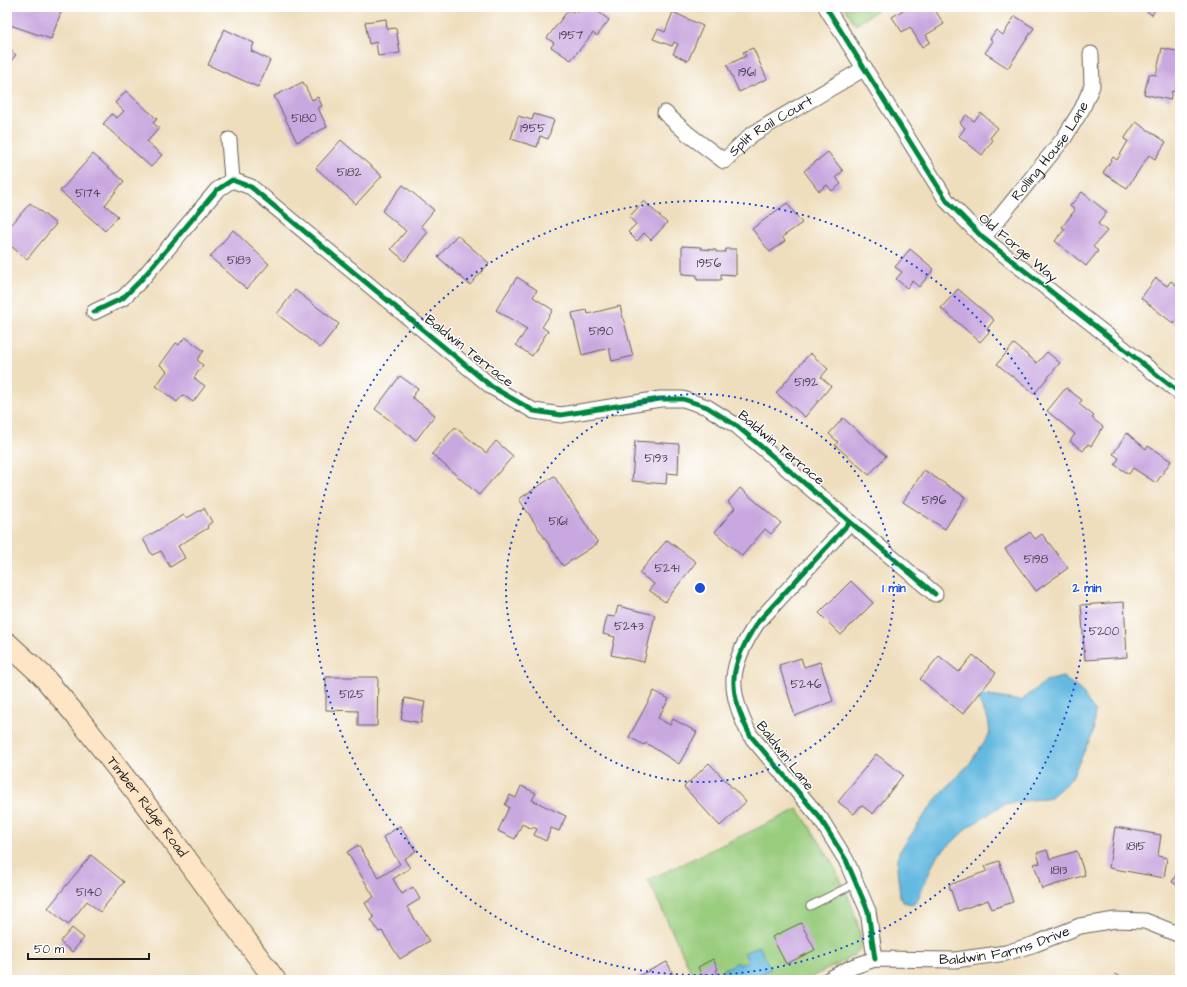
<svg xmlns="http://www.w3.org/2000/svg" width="1187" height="987" font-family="'Architects Daughter',sans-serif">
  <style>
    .green { fill: #99cc7d; stroke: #5a744c }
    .water { fill: #64b9e0; stroke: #406a7e }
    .building { fill: #c9a7df }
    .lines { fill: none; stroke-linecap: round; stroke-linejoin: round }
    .lane-casing { stroke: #666054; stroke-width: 9 }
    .street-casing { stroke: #666054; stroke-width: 17 }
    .secondary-casing { stroke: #666054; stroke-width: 23 }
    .lane { stroke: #fff; stroke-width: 7 }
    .street { stroke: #fff; stroke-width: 15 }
    .secondary { stroke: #fde5c5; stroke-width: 21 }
    .cycleway-casing { stroke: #fff; stroke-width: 8 }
    .cycleway { stroke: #00873e; stroke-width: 5 }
    .ring { fill: none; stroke: #1d4ed8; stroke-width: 2; stroke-dasharray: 2 4 }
    .labels { text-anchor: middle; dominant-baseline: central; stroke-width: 3; stroke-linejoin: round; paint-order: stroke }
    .number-label { font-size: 12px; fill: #473f4d }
    .street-label { font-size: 14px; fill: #1c1c1c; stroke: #fff }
    .centre { fill: #1d4ed8; stroke: #fff; stroke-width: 2 }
    .ring-label { font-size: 12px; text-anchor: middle; font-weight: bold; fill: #1d4ed8; stroke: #fff; stroke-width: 3; stroke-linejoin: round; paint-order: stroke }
  </style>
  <rect width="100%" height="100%" fill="#fff"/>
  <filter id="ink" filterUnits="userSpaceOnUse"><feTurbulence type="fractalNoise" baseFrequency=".025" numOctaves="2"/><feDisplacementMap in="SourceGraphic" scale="8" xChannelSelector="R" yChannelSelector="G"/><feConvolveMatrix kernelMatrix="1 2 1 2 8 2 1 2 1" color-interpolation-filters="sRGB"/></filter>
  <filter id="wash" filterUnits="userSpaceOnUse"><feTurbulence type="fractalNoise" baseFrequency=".012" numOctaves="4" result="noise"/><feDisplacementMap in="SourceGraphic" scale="16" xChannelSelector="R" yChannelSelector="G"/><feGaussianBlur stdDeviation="0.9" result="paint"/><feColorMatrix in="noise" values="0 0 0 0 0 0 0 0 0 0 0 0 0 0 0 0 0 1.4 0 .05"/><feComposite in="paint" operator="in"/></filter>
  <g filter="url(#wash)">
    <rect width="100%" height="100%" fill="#efdebd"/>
    <!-- green -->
    <g class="green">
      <path d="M844,7h37l-25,18z"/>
      <path d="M798,809c25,37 48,73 60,116 2,7 5,18 2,24 -5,9 -35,21 -45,26l-5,5h-115l-47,-100z"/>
    </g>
    <!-- water -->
    <g class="water">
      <path d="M1063,677l18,14 14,21 -2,21 -22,46 -20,18 -47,7 -34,22 -34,31 -19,44 -5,3 -9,-2 -3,-6 -3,-27 2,-17 37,-53 34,-36 20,-30 -2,-14 -10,-19 5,-5 38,6 25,-20z"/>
      <path d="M759,946l12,23 -23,11h-20l-5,-10 15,-8 1,3 9,-4 -4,-8z"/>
    </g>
    <g id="blocks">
      <!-- building -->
      <g class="building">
        <path d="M13,7h50l-12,32 -44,-15z"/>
        <path d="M580,7h12l17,13 -12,16 -4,-3 -22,27 -20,-13 3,-4 -7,-5 22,-29 6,4z"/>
        <path d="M908,7h25l11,17 -18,11 4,7 -8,5 -12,-20 -8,5 -10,-15z"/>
        <path d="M1141,7h16l-5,8z"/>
        <path d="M673,12l30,14 -15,35 -15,-7 5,-10 -4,-2 -2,4 -19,-7 5,-10 7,3z"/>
        <path d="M1015,16l19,12 -26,40 -23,-15 8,-12 -3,-2 6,-9 7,5z"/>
        <path d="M386,19l1,10 9,-1 4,25 -22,3 -2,-14 -7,2 -4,-22z"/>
        <path d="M224,29l30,14 -3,8 19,9 -12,27 -50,-22z"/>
        <path d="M7,47l9,8 -9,10z"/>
        <path d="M753,48l14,31 -28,13 -12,-27 19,-9 -3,-4z"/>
        <path d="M1162,48l18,4 -2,14 2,3 -5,23 -3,-1 -2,9 -26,-6 5,-20 7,1z"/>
        <path d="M303,82l9,18 6,-3 4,9 -4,2 9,19 -30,15 -23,-46z"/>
        <path d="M126,91l31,28 -4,4 6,5 -12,14 15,13 -11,12 -48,-43 9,-10 5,4 7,-7 -9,-8z"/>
        <path d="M981,113l17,15 -8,10 3,2 -11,15 -23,-19 6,-8 -5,-5 6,-8 8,6z"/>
        <path d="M534,114l20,6 -6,19 -8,-3 -3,11 -26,-8 7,-23 14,4z"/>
        <path d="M1136,122l30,20 -11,17 -6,-4 -22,33 -24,-15 10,-16 4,3 11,-19 -4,-2z"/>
        <path d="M341,140l41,36 -26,28 -40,-36z"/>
        <path d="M828,152l15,19 -7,6 5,7 -9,7 -5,-6 -8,6 -15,-20z"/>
        <path d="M93,154l31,27 -19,24 13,11 -13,15 -45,-40z"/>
        <path d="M403,185l31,25 -13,16 7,6 -23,29 -14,-12 15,-18 -24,-20z"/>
        <path d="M1082,192l25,20 -9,12 9,7 -14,16 5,4 -12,15 -31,-25 10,-12 -3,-2 13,-17 -5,-4z"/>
        <path d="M644,201l23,22 -16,17 -7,-7 -7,8 -9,-9 8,-8 -7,-7z"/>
        <path d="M30,203l26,21 -29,35 -20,-16v-13z"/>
        <path d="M787,203l15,20 -20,14 3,4 -15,11 -18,-23z"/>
        <path d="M233,230l36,34 -22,25 -37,-32z"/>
        <path d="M457,235l32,28 -19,22 -32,-28z"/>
        <path d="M682,246l19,1v2l15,1v2h9l1,-3h10v26l-15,-1v6h-24v-5l-15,-1z"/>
        <path d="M910,249l24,20 -15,18 -7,-6 -5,7 -11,-9 6,-7 -7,-5z"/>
        <path d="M517,277l20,13 -4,7 20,13 -11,17 6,4 -16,25 -16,-11 11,-16 -31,-19z"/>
        <path d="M1156,278l11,8 4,-5 9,7v5l-3,3 3,3v17l-6,8 -33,-26z"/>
        <path d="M958,289l36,31 -7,9 3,2 -10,11 -39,-34z"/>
        <path d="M295,290l44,34 -19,24 -43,-34z"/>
        <path d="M620,306l13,50 -21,5 -3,-13 -27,7 -10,-42 15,-3 1,4z"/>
        <path d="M185,337l19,14 -7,9 6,5 -9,13 11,8 -12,16 -10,-7 -6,7 -21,-16 11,-15 -7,-6 16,-22 3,2z"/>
        <path d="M1014,344l23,19 10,-11 13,11 -26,31 -37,-30z"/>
        <path d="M810,353l18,16 -7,8 10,9 -26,31 -29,-24z"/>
        <path d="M400,376l18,13 -6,8 23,18 -19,25 -41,-31z"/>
        <path d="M1066,388l16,12 -3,4 15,12 -2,2 11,9 -12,19 -3,-2 -5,7 -13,-10 5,-7 -28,-23z"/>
        <path d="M843,418l43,38 -17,19 -34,-30 3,-3 -9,-8z"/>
        <path d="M455,427l31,26 10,-12 17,15 -34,39 -47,-41z"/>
        <path d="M1127,433l19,16 2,-3 23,15 -15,22 -23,-15 -4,6 -14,-9 4,-7 -6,-4z"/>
        <path d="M635,441l44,3 -1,30 -11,-1 -1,11 -34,-3z"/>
        <path d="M924,470l41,27 -20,32 -42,-27z"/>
        <path d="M554,476l44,67 -35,23 -44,-67z"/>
        <path d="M740,488l41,35 -10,11 -6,-5 -23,27 -27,-24 20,-24 -7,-6z"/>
        <path d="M204,508l8,14 -5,4 1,2 -30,18 7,12 -15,9 -9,-16 -9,4 -9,-16 41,-24 3,3z"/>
        <path d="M1030,532l5,7 7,-5 26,34 -32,23 -31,-42z"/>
        <path d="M667,540l29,22 -31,40 -16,-12 5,-6 -15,-11z"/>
        <path d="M851,581l22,22 -32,32 -22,-22z"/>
        <path d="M1124,602l3,55 -42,3 -4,-55z"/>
        <path d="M618,606l37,9 -11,47 -33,-7 4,-18 -12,-3 4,-18 8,1z"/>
        <path d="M973,655l23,18 -33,41 -43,-35 19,-23 20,16z"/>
        <path d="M801,658l3,9 16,-5 13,39 -38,15 -16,-51z"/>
        <path d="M326,677h52l-1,49h-19v-15l-32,-1z"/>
        <path d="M654,691l15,8 -11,19 12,7 3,-6 24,13 -18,32 -33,-21 -2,2 -15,-8z"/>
        <path d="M405,698l20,4 -4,21 -20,-4z"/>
        <path d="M876,754l27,21 -30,39 -12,-9 -7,9 -16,-12z"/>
        <path d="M709,763l37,39 -26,24 -36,-39z"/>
        <path d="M521,786l15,7 -4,7 34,16 -7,15 -8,-3 -5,13 -12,-6 3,-6 -4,-2 -1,2 -10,-5 -7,15 -17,-8 11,-24 -4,-2 5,-10 6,3z"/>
        <path d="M400,826l16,25 -12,8 6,9 -17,11 9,15 11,-7 7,12 -13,8 22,34 -29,18 -18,-28 -3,1 -8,-12 3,-2 -9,-15 9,-6 -27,-45 11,-7 21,33 21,-14 -17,-27z"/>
        <path d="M1115,827l46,8 -3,21 9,2 -3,20 -55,-10z"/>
        <path d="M1047,850l3,9 27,-8 8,24 -43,14 -8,-25 6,-1 -3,-10z"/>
        <path d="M91,855l33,27 -24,30 -13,-11 -19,24 -20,-17z"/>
        <path d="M999,861l14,41 -21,7 -4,-9 -30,11 -9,-26 38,-14 -2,-5z"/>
        <path d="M1180,868v19l-8,-5z"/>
        <path d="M801,923l14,27 -29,14 -14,-27z"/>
        <path d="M72,928l12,10 -12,14 -12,-10z"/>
        <path d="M713,959l5,10 -2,1 5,10h-12l-3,-6 -4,2 -4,-9z"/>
        <path d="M667,962l9,18h-46z"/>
        <path d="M1115,974l12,6h-14z"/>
      </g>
    </g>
  </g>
  <g filter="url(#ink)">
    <use href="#blocks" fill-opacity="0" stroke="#666054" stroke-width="1"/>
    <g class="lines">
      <defs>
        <path id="lane" d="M810,906l46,-23"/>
        <g id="street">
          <path d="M826,7l121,194 36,37 197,155"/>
          <path id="s1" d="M665,113l23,21 36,27 27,-26 114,-67"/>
          <path d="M229,140l3,40"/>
          <path id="s2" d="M983,238l81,-100 18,-29 10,-23 -1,-32"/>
          <path d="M94,312l29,-14 18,-18 76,-90 15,-10 19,7 241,200 42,24 27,4 99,-16h23l24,8 30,19 198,168"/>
          <path d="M850,522l-93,101c-28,43 -31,66 -7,112l70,83 26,42 22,51 7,48"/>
          <path id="s3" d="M828,980l24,-13 23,-8 80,1 51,-7 29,-9 45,-18 35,-6 30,1 35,14"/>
        </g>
        <g id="secondary">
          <path id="s4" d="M7,643l35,32 37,44 81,104 115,157"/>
        </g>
      </defs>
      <!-- lane casing -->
      <use href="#lane" class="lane-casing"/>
      <!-- street casing -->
      <use href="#street" class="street-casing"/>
      <!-- secondary casing -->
      <use href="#secondary" class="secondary-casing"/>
      <!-- lane -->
      <use href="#lane" class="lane"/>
      <!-- street -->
      <use href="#street" class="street"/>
      <!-- secondary -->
      <use href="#secondary" class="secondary"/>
      <defs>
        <g id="cycleway">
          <path d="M826,7l121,194 36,37 197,155"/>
          <path d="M94,312l29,-14 18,-18 76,-90 15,-10 19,7 241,200 42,24 27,4 99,-16h23l24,8 30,19 198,168"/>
          <path d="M850,522l-93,101c-28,43 -31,66 -7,112l70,83 26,42 22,51 7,48"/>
        </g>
      </defs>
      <!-- cycleway casing -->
      <use href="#cycleway" class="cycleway-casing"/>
      <!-- cycleway -->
      <use href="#cycleway" class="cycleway"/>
    </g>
  </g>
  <!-- distance rings -->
  <g class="ring">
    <circle cx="700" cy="588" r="194"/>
    <circle cx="700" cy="588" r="387"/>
  </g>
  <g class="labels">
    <!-- number labels -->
    <g class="number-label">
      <text x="571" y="35">1957</text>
      <text x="747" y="72">1961</text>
      <text x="304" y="118">5180</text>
      <text x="533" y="128">1955</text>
      <text x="349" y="172">5182</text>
      <text x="88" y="193">5174</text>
      <text x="239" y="260">5183</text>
      <text x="709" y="263">1956</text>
      <text x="601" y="331">5190</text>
      <text x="806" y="382">5192</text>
      <text x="656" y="458">5193</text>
      <text x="934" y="500">5196</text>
      <text x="558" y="521">5161</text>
      <text x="1036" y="559">5198</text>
      <text x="667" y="568">5241</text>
      <text x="629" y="626">5243</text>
      <text x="1104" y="631">5200</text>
      <text x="806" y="684">5246</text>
      <text x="352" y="694">5125</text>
      <text x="1136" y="846">1815</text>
      <text x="1059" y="870">1813</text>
      <text x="89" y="892">5140</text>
    </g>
    <!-- street labels -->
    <g class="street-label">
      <text stroke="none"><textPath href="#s1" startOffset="135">Split Rail Court</textPath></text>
      <text stroke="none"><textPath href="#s2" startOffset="110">Rolling House Lane</textPath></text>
      <text transform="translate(1018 248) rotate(40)">Old Forge Way</text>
      <text transform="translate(469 351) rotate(38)">Baldwin Terrace</text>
      <text transform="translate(781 448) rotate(40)">Baldwin Terrace</text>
      <text transform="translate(785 756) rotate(52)">Baldwin Lane</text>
      <text stroke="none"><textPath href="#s4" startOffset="216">Timber Ridge Road</textPath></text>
      <text stroke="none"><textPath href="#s3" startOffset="183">Baldwin Farms Drive</textPath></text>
    </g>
  </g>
  <circle cx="700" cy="588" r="6" class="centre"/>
  <g class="ring-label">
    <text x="894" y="592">1 min</text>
    <text x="1087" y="592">2 min</text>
  </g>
  <!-- margin -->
  <rect width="1187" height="987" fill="none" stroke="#fff" stroke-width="24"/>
  <!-- scale -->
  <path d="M28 953v6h121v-6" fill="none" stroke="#1c1c1c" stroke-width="2"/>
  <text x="34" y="953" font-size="12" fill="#1c1c1c" stroke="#ffffff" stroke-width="3" paint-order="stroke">50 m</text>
</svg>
